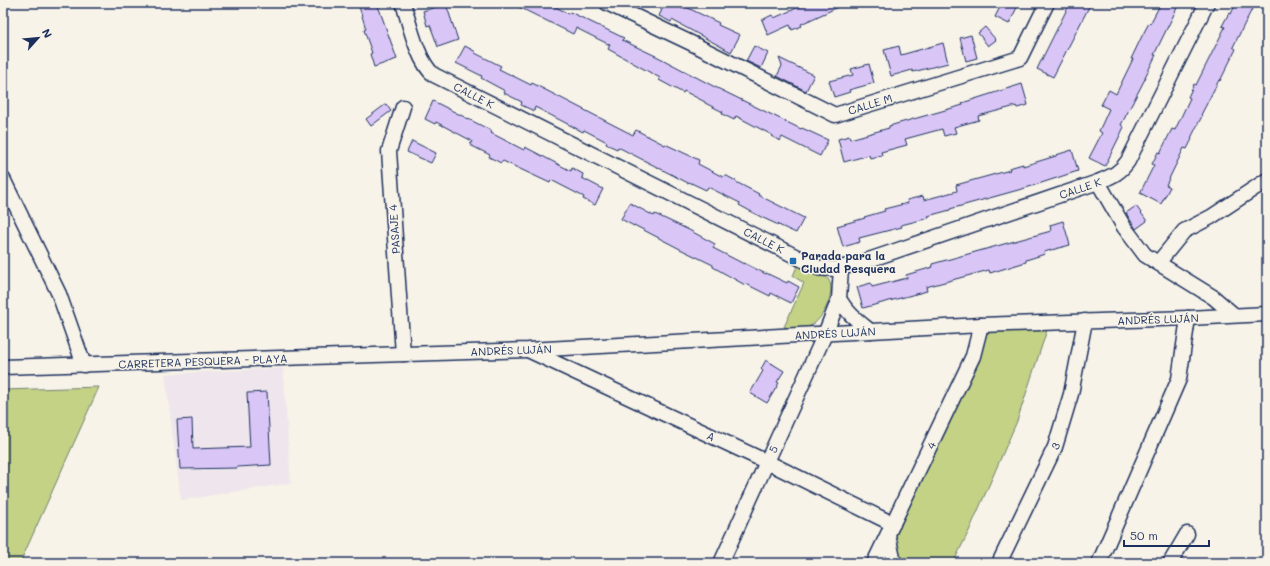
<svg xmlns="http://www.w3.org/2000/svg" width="1270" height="566" font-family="Mali,sans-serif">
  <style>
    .built { fill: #eee6ec }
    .green { fill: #c4d286; stroke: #708072 }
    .building { fill: #d9c6f7; stroke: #1b2f5e }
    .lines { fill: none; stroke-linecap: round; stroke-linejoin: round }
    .minor-casing { stroke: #1b2f5e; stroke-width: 17 }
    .minor { stroke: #f7f3e8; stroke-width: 14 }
    .poi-dot { fill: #1f6fb2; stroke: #f7f3e8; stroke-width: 1.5 }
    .labels { text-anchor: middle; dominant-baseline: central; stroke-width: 3; stroke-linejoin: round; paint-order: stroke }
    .street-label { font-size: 11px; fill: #1b2f5e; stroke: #f7f3e8 }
    .poi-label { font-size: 11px; font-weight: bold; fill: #1b2f5e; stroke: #f7f3e8; text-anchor: start }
  </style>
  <rect width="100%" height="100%" fill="#f7f3e8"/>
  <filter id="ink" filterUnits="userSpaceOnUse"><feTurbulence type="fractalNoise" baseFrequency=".025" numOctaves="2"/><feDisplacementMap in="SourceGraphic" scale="8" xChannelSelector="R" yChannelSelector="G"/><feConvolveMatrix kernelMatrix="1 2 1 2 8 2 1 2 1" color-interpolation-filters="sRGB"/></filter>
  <g filter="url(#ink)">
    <!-- built -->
    <path class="built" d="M283,368l8,115 -110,17 -16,-126z"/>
    <!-- green -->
    <g class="green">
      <path d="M797,266c6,3 13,7 19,10 4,1 10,0 12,3 9,11 -5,40 -16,46 -8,5 -19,3 -28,2l20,-44 -11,-7z"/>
      <path d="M992,329l55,1 -30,91 -48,110 -16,32h-70l97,-207 6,-22z"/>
      <path d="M99,387l-79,176h-17v-173z"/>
    </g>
    <!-- building -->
    <g class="building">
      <path d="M358,3h19l20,56 -23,8 -4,-13 2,-1 -8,-23 2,-1z"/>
      <path d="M511,3h37l21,11 1,-2 54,26 -2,2 38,18 53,28 88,43 1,-1 26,12 -8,16 -38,-19 -2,4 -9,-5 1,-1 -36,-19 -2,4 -12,-6 1,-2 -18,-9v-1l-21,-11 -1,2 -24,-13 1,-2 -52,-29 2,-4 -34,-17 -3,6z"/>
      <path d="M665,3h7l11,6 1,-3 35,17 -1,2 22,10 -9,17 -59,-32 -1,2 -12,-6z"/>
      <path d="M808,3h39l-46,21 1,2 -10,4 -2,-5 -22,10 -6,-15 10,-5 2,3z"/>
      <path d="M1002,3h17l-10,21 -14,-7z"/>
      <path d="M1070,3h21l-38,74 -16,-8z"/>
      <path d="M1161,3h7l9,5 -23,47h2l-11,22h1l-25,48 3,2 -19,39 -16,-8 13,-25 -3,-2 10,-22 -8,-4 8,-15 7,4 17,-35h-2l11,-23 7,-13 1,1z"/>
      <path d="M1236,3h19l-22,44 3,2 -16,32 -1,-1 -18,35 1,1 -11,22 1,1 -5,10 -3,-1 -18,37 4,2 -9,17 -21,-11 14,-28 -2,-1 6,-12 2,1 12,-24 3,1 15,-32 -2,-1 6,-13 2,1 29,-58 -3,-1 7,-13 2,1z"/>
      <path d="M446,4l12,36 -20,7 -8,-22 -3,1 -4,-15z"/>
      <path d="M985,27l11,13 -8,6 -10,-13z"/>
      <path d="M971,35l6,23 -11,3 -6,-23z"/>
      <path d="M943,43l5,20 -35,9 -1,-2 -21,6 -7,-26 15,-4 2,9z"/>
      <path d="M465,46l11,6 -1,1 26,13 -2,3 32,16 1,-2 101,52 3,-5 29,15v-1l34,16 -1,4 25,13 2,-2 11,6v1l23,12 -1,1 46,23 -8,15 -35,-16 -22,-12 1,-2 -32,-16 -2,3 -17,-8 -1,1 -70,-36 -1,2 -11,-5 1,-2 -23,-12 -1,2 -48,-25 -1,4 -13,-6 1,-3 -18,-9 1,-2 -24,-13 1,-2 -26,-13z"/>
      <path d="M754,46l14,7 -7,15 -15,-7z"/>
      <path d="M779,58l35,17 -8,16 -29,-15 5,-10z"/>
      <path d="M869,64l5,19 -25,7 1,2 -16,5 -5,-16 24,-6 -2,-6z"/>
      <path d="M1022,84l6,21 -11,3 -1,-2 -38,10 1,4 -25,7 2,6 -12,3 -2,-7 -37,10 2,6 -26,7 1,3 -12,3 -1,-3 -25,7 -6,-23 11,-3 1,3 39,-11v-2l74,-21 -1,-2z"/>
      <path d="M433,101l59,30 -1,2 33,17 1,-3 46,24 1,-3 11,6 -1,4 21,11 -8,16 -12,-6 1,-2 -33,-17 -1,3 -47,-22 -2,2 -12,-6 1,-2 -20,-10 2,-4 -36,-19 -1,2 -10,-5z"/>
      <path d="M386,104l5,7 -20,15 -5,-7z"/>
      <path d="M412,141l24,12 -5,10 -24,-11z"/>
      <path d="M1072,150l6,21 -49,16 -79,22v1l-22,6 1,2 -28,7 1,2 -43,11 1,4 -17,5 -6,-21 28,-8 -1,-1 21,-6 -1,-2 24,-6 -1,-3 16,-4 1,4 33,-9 -1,-6 54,-15 -1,-2 14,-4v2l33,-10v-1z"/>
      <path d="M630,203l24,13 1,-2 34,16 26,14 -2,4 31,16v-1l22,11v-1l21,10 1,-2 11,6 -8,16 -20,-10 -1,3 -24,-12 -1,1 -32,-18v-2l-33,-16 -46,-24v1l-13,-7z"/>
      <path d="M1136,206l11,15 -11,8 -10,-16z"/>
      <path d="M1063,221l7,24 -26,7 1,2 -19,6v2l-23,7 -13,4 -1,-3 -63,17 1,4 -64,17 -6,-21 14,-4 1,4 35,-9 -1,-3 27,-8 -1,-3 119,-33 -1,-6z"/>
      <path d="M766,360l18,11 -7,11 2,1 -12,20 -17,-10 13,-22 -2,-2z"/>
      <path d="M267,392l4,73 -34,2v1l-57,1 -3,-49 15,-1 1,30 57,-2 -3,-54z"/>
    </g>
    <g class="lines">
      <defs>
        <g id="minor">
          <path d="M403,3c6,19 15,60 31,72l385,193 16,1 22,-5 241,-82c14,-6 22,-9 30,-21l79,-158"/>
          <path d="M607,3l84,40 144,72 185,-57 27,-55"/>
          <path d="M3,179l56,115 25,71"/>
          <path d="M1098,182l26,45 21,28 68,42 21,18"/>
          <path d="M1158,263l26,-32 27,-14 56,-37"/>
          <path d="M839,299c8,14 19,22 31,32"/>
          <path d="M530,351l237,111 126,62"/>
          <path d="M403,354l-14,-203 14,-44"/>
          <path d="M3,367l525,-17 453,-25 207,-7 79,-4"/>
          <path d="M888,535l6,28"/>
          <path d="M1000,561l55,-114 16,-53 14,-73"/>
          <path d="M721,563l104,-229 14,-35 2,-31"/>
          <path d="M874,563l99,-207 8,-31"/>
          <path d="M1099,563l80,-184 9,-61"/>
          <path d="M1170,563l17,-29"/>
        </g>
      </defs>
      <!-- minor casing -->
      <use href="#minor" class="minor-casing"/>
      <!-- minor -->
      <use href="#minor" class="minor"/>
    </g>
  </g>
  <!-- markers -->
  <rect class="poi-dot" x="789" y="257" width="8" height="8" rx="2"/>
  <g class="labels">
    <!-- street labels -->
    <g class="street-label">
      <text transform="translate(474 95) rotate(27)">CALLE K</text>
      <text transform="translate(870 104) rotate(-17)">CALLE M</text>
      <text transform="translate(1080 188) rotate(-19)">CALLE K</text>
      <text transform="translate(394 229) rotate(-94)">PASAJE 4</text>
      <text transform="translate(764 240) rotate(27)">CALLE K</text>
      <text transform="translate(1158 319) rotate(-2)">ANDRÉS LUJÁN</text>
      <text transform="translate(835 333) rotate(-3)">ANDRÉS LUJÁN</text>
      <text transform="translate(511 350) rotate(-2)">ANDRÉS LUJÁN</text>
      <text transform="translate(203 361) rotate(-2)">CARRETERA PESQUERA - PLAYA</text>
      <text transform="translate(711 436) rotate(25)">A</text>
      <text transform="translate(931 445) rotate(-64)">4</text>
      <text transform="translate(1055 446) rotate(-70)">3</text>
      <text transform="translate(773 449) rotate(-66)">5</text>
    </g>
    <!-- poi labels -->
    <g class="poi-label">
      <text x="801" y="255">Parada para la<tspan x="801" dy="13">Ciudad Pesquera</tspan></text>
    </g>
  </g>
  <!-- margin -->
  <rect width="1270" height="566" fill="none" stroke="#f7f3e8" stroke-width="16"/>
  <rect x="8" y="8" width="1254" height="550" fill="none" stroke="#1b2f5e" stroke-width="1.5" filter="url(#ink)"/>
  <!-- north arrow -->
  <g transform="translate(38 38) rotate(63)" stroke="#f7f3e8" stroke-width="3" paint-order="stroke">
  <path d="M0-3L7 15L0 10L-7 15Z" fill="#1b2f5e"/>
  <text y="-6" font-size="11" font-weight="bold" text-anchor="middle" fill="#1b2f5e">N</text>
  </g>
  <!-- scale -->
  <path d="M1124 540v6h85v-6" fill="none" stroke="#1b2f5e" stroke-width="2"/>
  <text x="1130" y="540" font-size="12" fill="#1b2f5e" stroke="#f7f3e8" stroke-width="3" paint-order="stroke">50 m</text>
</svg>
